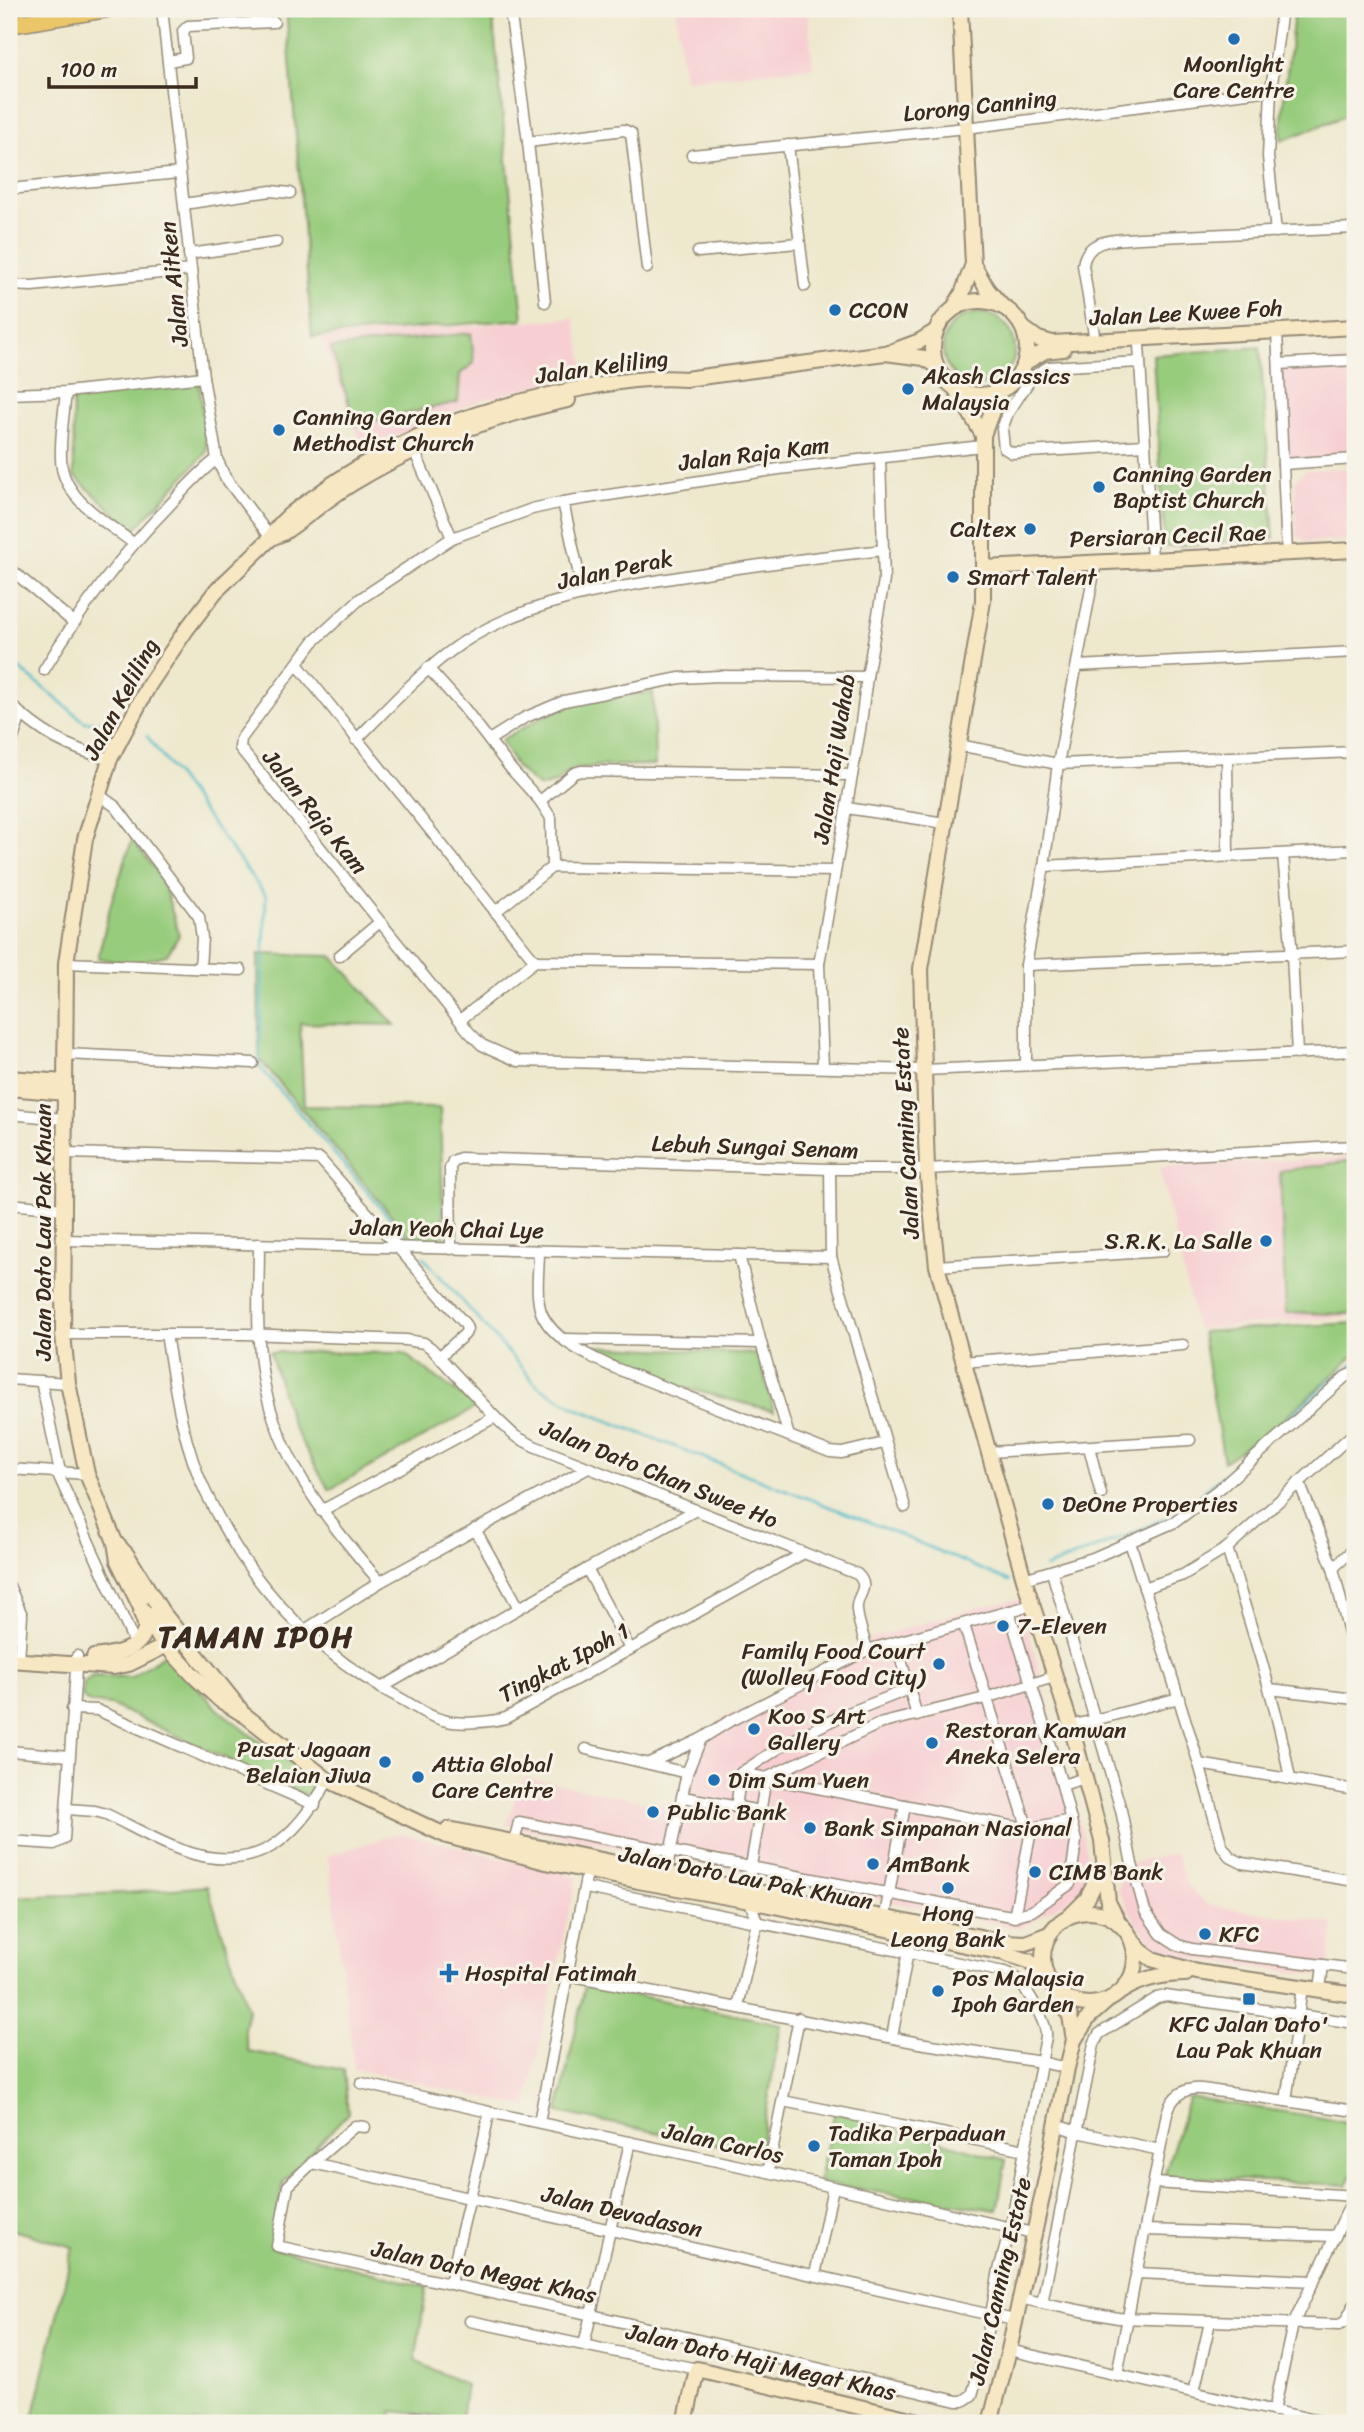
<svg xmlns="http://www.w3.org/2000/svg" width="1364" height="2432" font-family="Sriracha,sans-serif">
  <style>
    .built { fill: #f7cfd3 }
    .green { fill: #98cc7d; stroke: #6a7b4e; stroke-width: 2 }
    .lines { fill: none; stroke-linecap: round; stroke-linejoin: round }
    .stream { stroke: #4ebbc9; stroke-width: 2.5 }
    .street-casing { stroke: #948976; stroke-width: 13 }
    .secondary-casing { stroke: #948976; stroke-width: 18 }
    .primary-casing { stroke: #948976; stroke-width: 19 }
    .street { stroke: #fff; stroke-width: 10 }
    .secondary { stroke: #f7e8c3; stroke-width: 14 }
    .primary { stroke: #ebc669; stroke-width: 16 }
    .poi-dot { fill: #1f6fb2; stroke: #f7f3e8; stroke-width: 2.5 }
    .labels { text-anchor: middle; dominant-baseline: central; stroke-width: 6; stroke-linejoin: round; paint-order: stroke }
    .poi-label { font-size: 23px; fill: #3b2a1e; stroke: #f7f3e8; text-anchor: start }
    .street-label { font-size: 23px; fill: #3b2a1e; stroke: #f7f3e8 }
    .district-label { font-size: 30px; font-weight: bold; letter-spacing: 2px; fill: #3b2a1e; stroke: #f7f3e8 }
  </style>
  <rect width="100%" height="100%" fill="#f7f3e8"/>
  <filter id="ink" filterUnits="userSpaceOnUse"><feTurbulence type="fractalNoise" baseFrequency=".0143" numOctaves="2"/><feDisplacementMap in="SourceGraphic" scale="14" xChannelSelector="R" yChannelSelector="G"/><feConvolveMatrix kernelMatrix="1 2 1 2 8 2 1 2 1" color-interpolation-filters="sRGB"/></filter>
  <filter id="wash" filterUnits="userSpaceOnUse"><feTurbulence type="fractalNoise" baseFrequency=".00686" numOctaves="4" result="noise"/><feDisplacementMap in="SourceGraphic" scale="28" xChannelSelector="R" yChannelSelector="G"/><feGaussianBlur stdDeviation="1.57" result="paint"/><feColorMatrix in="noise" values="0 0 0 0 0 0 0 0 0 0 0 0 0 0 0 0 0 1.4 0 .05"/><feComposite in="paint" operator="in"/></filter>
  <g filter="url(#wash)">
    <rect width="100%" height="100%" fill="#eee8cd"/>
    <!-- built -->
    <g class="built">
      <path d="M676,9h131l6,58 -129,13z"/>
      <path d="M574,318l12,56 -105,26 -117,49 -43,-111z"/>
      <path d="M1355,360v98l-71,5 -4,-98z"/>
      <path d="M1355,468v72l-49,2 -10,-7 -1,-54 10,-11z"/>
      <path d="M1355,1157v159l-158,13 -38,-162z"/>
      <path d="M1020,1599l70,264 -7,28 -62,37 -516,-103 19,-48 158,32 13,-54 22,-33 59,-29 96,-55 110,-32z"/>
      <path d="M398,1833l179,43 -51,231 -172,-38 -26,-213z"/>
      <path d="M1176,1853l10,31 22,21 126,19 -7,52 -158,-20 -16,-12 -16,-19 -19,-36 7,-24z"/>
    </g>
    <!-- green -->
    <g class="green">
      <path d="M286,9h206l31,310 -211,18z"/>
      <path d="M1294,9h61v103l-74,29c1,-44 10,-88 13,-132z"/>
      <circle cx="979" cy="349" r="36"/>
      <path d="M471,333l3,30 -14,11 -2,28 -102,23 -25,-77z"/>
      <path d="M1260,347l14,191 -109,9 -12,-192z"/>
      <path d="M199,383l8,69 -73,78 -60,-54 -1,-80z"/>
      <path d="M653,692l2,73 -55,1 -28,3 -17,14 -16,4 -23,-20 -15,-27 47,-26 35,-13z"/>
      <path d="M132,840l30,38 17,57 -12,20 -37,9 -32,-6 13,-55z"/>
      <path d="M258,954l74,2 63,69 -95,-2 4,83 136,2 4,135 -30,-1 -155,-183z"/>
      <path d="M1355,1160v154l-69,-1 -6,-142z"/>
      <path d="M1355,1323v32l-74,66 -57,41 -22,-130z"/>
      <path d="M590,1346l168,8 16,57 -111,-29z"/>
      <path d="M270,1352l133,1 74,54 -148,83 -37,-65z"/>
      <path d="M165,1654l54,56 42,33 59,40 -7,16 -202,-94 -22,-3 -7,-5 2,-15 8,-6 39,1z"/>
      <path d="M207,1886l41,124 -4,19 4,22 96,19 4,43 -64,68 -13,66 156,40 -12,74 51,24 -5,34 -68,-8 -3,12h-358l41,-176 -64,-18v-332l118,-4z"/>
      <path d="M585,1985l196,39 -22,130 -201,-42z"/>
      <path d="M1189,2097l166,26v46l-8,16 -183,-9z"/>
      <path d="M835,2111l171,49 -9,50 -179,-27z"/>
    </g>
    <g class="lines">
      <!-- stream -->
      <g class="stream">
        <path d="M9,660l76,62 30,-1"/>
        <path d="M147,736l119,160 -7,170 152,177"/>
        <path d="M423,1257l115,129 40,23 301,117 130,55"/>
        <path d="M1045,1568l86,-34 46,-21 42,-34 112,-99 24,-17"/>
      </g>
    </g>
  </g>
  <g filter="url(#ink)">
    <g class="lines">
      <defs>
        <g id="street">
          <path d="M162,9l41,368 14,82 8,18 46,61"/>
          <path d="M510,9l18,133 17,160"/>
          <path d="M168,61l18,-3 -3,-27 5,-5 86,-4"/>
          <path d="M528,142l96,-12 7,3 16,135"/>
          <path d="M788,145l17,141"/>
          <path d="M692,155l274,-27 305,-38"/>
          <path d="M9,189l170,-16"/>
          <path d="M184,204l87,-13 19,2"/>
          <path d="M1276,232l-8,-75 3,-67 11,-81"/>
          <path d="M698,252l100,-9"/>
          <path d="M189,254l87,-12"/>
          <path d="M9,285l23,1 159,-16"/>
          <path d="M1277,331l10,223"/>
          <path d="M1095,341l-12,-76c4,-28 34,-25 57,-27l215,-10"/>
          <path d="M1139,345l13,215"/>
          <path d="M1140,362l-92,5 -16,10 -24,36 -6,16 2,19 8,5 133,-8"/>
          <path d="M1279,364l76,-4"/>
          <path d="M66,392c-2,22 -6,44 -5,66 0,40 44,63 72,85"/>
          <path d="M9,394l57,-2 137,-15"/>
          <path d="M982,446l-203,23 -216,33 -31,7 -80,29 -92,61 -47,43 -72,97 -1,9 229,284 13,13 36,16 406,9 431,-19"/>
          <path d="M414,450l38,88"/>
          <path d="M1283,464l72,-5"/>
          <path d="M563,502l20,91"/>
          <path d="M9,568l64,54"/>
          <path d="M297,664l238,297"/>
          <path d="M1077,666l278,-14"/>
          <path d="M428,668l36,40 47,61 29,32 11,17 1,49"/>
          <path d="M44,670c35,-58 75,-113 123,-162 16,-17 31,-35 50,-49"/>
          <path d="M9,703c31,30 60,46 101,56"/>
          <path d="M356,740c34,-34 66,-70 106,-97 65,-42 142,-54 217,-66 68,-11 136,-20 205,-27"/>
          <path d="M489,740l35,-22 40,-17 116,-23 39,-2 148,1"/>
          <path d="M958,745l100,19 297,-12"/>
          <path d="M9,750l12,-35"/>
          <path d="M1227,758l1,98"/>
          <path d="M98,794l18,13 83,110 3,21 -2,30"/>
          <path d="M540,801l34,-28 7,-2 271,4"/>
          <path d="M847,808l98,15"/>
          <path d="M1283,855l9,100 5,99"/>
          <path d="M1044,866l311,-16"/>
          <path d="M495,912l57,-45 283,4"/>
          <path d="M339,956l41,-34"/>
          <path d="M66,963l175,7"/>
          <path d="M1026,965l329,-14"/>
          <path d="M460,1020l75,-59 284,3"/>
          <path d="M65,1054l188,9"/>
          <path d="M1026,1065v-100l18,-99 14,-102 38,-202"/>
          <path d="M823,1067l-4,-103 41,-234 7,-53 17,-97 -4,-122"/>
          <path d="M9,1114l55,5"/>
          <path d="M64,1153l256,6 145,165 2,5 -2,5 -25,22"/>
          <path d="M830,1169l1,88 74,250"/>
          <path d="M9,1204l54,5"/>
          <path d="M63,1240l768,17"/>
          <path d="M259,1244c0,40 -3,80 2,119 10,88 63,154 119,219"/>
          <path d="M451,1249l-1,-81 3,-7 7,-3 370,11h97l428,-23"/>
          <path d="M539,1251c0,18 -4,43 2,61 11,28 48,44 74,56l215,84 12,1 42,-10"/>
          <path d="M739,1255l22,88 28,93"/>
          <path d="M937,1266l226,-15"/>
          <path d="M63,1334h182l161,6 18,3 7,5 64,69 20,19 19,10 323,128c15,14 -2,21 0,36 1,13 7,27 10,40"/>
          <path d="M166,1334c9,54 16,109 40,159 16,33 36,67 59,95 38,47 87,85 140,113 12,7 24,16 38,19 16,5 47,2 63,-2l298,-165"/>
          <path d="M566,1339l195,4"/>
          <path d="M962,1362l221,-17"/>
          <path d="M9,1379l59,4"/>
          <path d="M41,1381l19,91"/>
          <path d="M1089,1447l12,47"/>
          <path d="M990,1452l200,-12"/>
          <path d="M9,1469l78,5"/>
          <path d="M57,1472l78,172"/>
          <path d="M1299,1482l34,86 22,90"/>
          <path d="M321,1511l174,-94"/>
          <path d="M475,1529l44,79"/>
          <path d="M1130,1542l69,222 23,82 8,11 12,6 113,18"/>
          <path d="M1227,1548c23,76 49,152 63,231"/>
          <path d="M1333,1568l22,-20"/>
          <path d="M587,1569l43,80"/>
          <path d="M1052,1572l69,238 11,54 13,47 16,23 17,11 14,4 163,20"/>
          <path d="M1024,1579l69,-21 82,-36 48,-36 122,-109 10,-5"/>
          <path d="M9,1586l13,29 -3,45"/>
          <path d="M1144,1588l39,-13 44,-27 128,-116"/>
          <path d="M964,1625l66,211 -16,81"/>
          <path d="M305,1630l75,-48 208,-114"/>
          <path d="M896,1642l21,74"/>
          <path d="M381,1688l206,-119 107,-58"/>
          <path d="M1270,1689l85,10"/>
          <path d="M72,1709l25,1 218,95"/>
          <path d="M1071,1726l108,-28"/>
          <path d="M586,1749l101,24"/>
          <path d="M9,1751l60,5"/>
          <path d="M649,1763l52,-24"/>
          <path d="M1199,1764l156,26"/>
          <path d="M741,1773l286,56 44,-9"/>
          <path d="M766,1778l113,-54 106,-26 69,-21"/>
          <path d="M1062,1785l23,-7"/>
          <path d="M683,1797l77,14"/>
          <path d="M736,1807l5,-34 44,-29 56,-28 68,-27"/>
          <path d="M67,1809l28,2 11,3c25,12 52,28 78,37 72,24 111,-11 144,-71"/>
          <path d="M9,1841l45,3 10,-5 13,-183"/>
          <path d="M514,1842l5,-20c164,31 328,65 493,94l20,-5 38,-27 6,-43 -14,-56 -53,-174"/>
          <path d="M665,1877l22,-104 14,-34 27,-17 139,-72 165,-45"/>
          <path d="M586,1888l413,83c4,1 8,1 11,3 13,6 38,49 36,63l-35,189 -12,44 -15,83 -12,42 -9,6h-6l-365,-86 -315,-69 11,-60 24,-23 679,152 24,5"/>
          <path d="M746,1895l20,-117"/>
          <path d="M884,1921l21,-116"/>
          <path d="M568,1975l351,68 122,19 26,6"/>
          <path d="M1320,1990l3,-25"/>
          <path d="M738,2007l19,-85 -7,-21"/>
          <path d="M1355,2023l-189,-27 -9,2 -58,36 -5,10 -52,259 76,15 221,7 6,-3 10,-19"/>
          <path d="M892,2037l19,-102 -3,-2"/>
          <path d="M361,2083l128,29"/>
          <path d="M783,2101l242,49"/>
          <path d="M1286,2101l16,-113"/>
          <path d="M539,2122l49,-255"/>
          <path d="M1056,2125l21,7 83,18"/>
          <path d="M312,2163l43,-37 10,1"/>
          <path d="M768,2172l31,-154"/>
          <path d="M1155,2183l200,13"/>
          <path d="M1145,2230l190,6"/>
          <path d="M1137,2273l177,8"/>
          <path d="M815,2275l18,-88"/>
          <path d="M450,2284c11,-58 29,-114 39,-172l279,60 265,61"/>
          <path d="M1020,2298l22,5"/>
          <path d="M470,2321l227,48"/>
          <path d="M584,2345l46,-203"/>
          <path d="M1009,2350l319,73"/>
          <path d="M1117,2375l50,-262c5,-17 17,-26 35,-24l153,22"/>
          <path d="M1194,2392l16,-70"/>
          <path d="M1274,2411l19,-87 62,-129"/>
          <path d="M404,2423l11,-6 33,6"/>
        </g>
        <g id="secondary">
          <path d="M973,264l14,25 14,16"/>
          <circle cx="980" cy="348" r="47"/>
          <path d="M953,309l9,-15 11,-30 -13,-255"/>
          <path d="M1023,328l15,11 14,4 303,-16"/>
          <path d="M893,351l27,-10 16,-10"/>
          <path d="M1026,362l19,-11 18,-2"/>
          <path d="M936,365l-12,-7 -39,-5 -200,26c-34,-3 -68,3 -101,9 -98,18 -186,47 -267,107 -17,12 -37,24 -46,43l-56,54 -29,38 -37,55 -39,74 -25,80 -19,124 -3,371 5,49 19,91 28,68 3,19 22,45 20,33 33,36 27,25 26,16 82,64 119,56 99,26 92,19 112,20 254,52 25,8 17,15"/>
          <path d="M955,388l28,47v166l-62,368 6,200 10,97 87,313 47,147 31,115 6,61 12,23"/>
          <path d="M983,435l16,-43"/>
          <path d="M271,538l12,-5c24,-16 45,-35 70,-50 65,-40 141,-67 215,-83"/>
          <path d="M984,568l371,-18"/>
          <path d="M9,1078l56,4"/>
          <path d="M9,1088l56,5"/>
          <path d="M115,1542l12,13 35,57 78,97"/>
          <path d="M135,1568l9,28"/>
          <path d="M94,1657c16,-2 48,-6 51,-28 1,-5 -2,-11 -4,-16"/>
          <path d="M9,1660l105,7 15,-3 36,-18 2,-16 -13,-16"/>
          <path d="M448,1829l557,113 21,1 23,-9"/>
          <circle cx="1089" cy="1958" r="46"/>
          <path d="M1071,1915l16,-16 15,-30"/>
          <path d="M1132,1940l9,11 11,8 45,13 158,23"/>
          <path d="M1122,1991c20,-13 41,-17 64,-17"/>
          <path d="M1074,2040l15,-23 18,-16"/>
          <path d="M685,2423l12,-54 231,54"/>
          <path d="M990,2423l19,-73 38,-176 20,-106 7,-28 -4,-24 -17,-29"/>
        </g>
        <path id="primary" d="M9,25l98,-16"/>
      </defs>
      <!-- street casing -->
      <use href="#street" class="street-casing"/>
      <!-- secondary casing -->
      <use href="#secondary" class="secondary-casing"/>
      <!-- primary casing -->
      <use href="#primary" class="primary-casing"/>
      <!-- street -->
      <use href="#street" class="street"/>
      <!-- secondary -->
      <use href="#secondary" class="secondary"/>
      <!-- primary -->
      <use href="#primary" class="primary"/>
    </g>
  </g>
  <!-- markers -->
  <g class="poi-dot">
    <circle cx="1234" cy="39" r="7"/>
    <circle cx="835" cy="310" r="7"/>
    <circle cx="908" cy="389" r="7"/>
    <circle cx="279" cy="430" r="7"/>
    <circle cx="1099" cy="487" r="7"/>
    <circle cx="1030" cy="529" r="7"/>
    <circle cx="953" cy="577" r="7"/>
    <circle cx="1266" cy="1241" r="7"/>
    <circle cx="1048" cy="1504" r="7"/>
    <circle cx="1003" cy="1626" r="7"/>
    <circle cx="939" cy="1664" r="7"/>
    <circle cx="754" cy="1729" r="7"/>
    <circle cx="932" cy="1743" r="7"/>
    <circle cx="385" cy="1762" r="7"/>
    <circle cx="418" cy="1777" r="7"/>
    <circle cx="714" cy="1780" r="7"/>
    <circle cx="653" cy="1812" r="7"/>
    <circle cx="810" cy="1828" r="7"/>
    <circle cx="873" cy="1864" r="7"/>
    <circle cx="1035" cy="1872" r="7"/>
    <circle cx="948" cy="1888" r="7"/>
    <circle cx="1205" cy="1934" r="7"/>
    <path d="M445.5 1962.5h7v7h7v7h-7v7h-7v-7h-7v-7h7z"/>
    <circle cx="938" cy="1991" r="7"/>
    <rect x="1242" y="1992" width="14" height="14" rx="3.5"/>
    <circle cx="814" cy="2146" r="7"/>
  </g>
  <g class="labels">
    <!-- poi labels -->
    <g class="poi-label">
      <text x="1234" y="64" text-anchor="middle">Moonlight<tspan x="1234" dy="26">Care Centre</tspan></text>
      <text x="849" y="310">CCON</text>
      <text x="922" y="376">Akash Classics<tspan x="922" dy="26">Malaysia</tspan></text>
      <text x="293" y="417">Canning Garden<tspan x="293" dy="26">Methodist Church</tspan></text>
      <text x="1113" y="474">Canning Garden<tspan x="1113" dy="26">Baptist Church</tspan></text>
      <text x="1016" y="529" text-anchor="end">Caltex</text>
      <text x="967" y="577">Smart Talent</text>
      <text x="1252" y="1241" text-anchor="end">S.R.K. La Salle</text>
      <text x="1062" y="1504">DeOne Properties</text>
      <text x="1017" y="1626">7-Eleven</text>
      <text x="925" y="1651" text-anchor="end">Family Food Court<tspan x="925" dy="26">(Wolley Food City)</tspan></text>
      <text x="768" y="1716">Koo S Art<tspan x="768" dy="26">Gallery</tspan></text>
      <text x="946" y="1730">Restoran Kamwan<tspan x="946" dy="26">Aneka Selera</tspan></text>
      <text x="371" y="1749" text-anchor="end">Pusat Jagaan<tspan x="371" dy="26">Belaian Jiwa</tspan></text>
      <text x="432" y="1764">Attia Global<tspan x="432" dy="26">Care Centre</tspan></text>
      <text x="728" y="1780">Dim Sum Yuen</text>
      <text x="667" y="1812">Public Bank</text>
      <text x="824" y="1828">Bank Simpanan Nasional</text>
      <text x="887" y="1864">AmBank</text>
      <text x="1049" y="1872">CIMB Bank</text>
      <text x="948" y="1913" text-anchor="middle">Hong<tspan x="948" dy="26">Leong Bank</tspan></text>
      <text x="1219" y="1934">KFC</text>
      <text x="465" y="1973">Hospital Fatimah</text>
      <text x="952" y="1978">Pos Malaysia<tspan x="952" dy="26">Ipoh Garden</tspan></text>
      <text x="1249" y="2024" text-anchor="middle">KFC Jalan Dato'<tspan x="1249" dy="26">Lau Pak Khuan</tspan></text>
      <text x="828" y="2133">Tadika Perpaduan<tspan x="828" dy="26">Taman Ipoh</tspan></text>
    </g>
    <!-- street labels -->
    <g class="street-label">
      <text transform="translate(980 106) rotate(-6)">Lorong Canning</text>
      <text transform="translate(174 284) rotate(-96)">Jalan Aitken</text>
      <text transform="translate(1186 313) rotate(-3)">Jalan Lee Kwee Foh</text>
      <text transform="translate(602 367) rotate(-8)">Jalan Keliling</text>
      <text transform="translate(754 454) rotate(-7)">Jalan Raja Kam</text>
      <text transform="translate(1168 536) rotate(-2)">Persiaran Cecil Rae</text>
      <text transform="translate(615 570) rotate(-12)">Jalan Perak</text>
      <text transform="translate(121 699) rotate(-62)">Jalan Keliling</text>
      <text transform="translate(834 759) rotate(-81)">Jalan Haji Wahab</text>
      <text transform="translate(315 812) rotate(51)">Jalan Raja Kam</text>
      <text transform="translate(906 1133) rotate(-93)">Jalan Canning Estate</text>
      <text transform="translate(755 1147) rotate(2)">Lebuh Sungai Senam</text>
      <text transform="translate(447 1229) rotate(1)">Jalan Yeoh Chai Lye</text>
      <text transform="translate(43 1232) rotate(-90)">Jalan Dato Lau Pak Khuan</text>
      <text transform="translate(659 1474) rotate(22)">Jalan Dato Chan Swee Ho</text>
      <text transform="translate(564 1663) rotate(-28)">Tingkat Ipoh 1</text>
      <text transform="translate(746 1878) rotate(11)">Jalan Dato Lau Pak Khuan</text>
      <text transform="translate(723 2143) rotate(12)">Jalan Carlos</text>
      <text transform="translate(622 2212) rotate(13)">Jalan Devadason</text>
      <text transform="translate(484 2272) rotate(12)">Jalan Dato Megat Khas</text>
      <text transform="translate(1000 2281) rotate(-77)">Jalan Canning Estate</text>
      <text transform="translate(761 2362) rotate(13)">Jalan Dato Haji Megat Khas</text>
    </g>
    <!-- district labels -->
    <g class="district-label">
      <text x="256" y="1637">TAMAN IPOH</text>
    </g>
  </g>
  <!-- margin -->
  <rect width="1364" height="2432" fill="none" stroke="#f7f3e8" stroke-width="35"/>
  <!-- scale -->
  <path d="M49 77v10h147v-10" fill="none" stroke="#3b2a1e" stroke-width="3.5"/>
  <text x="60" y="77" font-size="21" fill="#3b2a1e" stroke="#f7f3e8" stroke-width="5" paint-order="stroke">100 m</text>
</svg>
